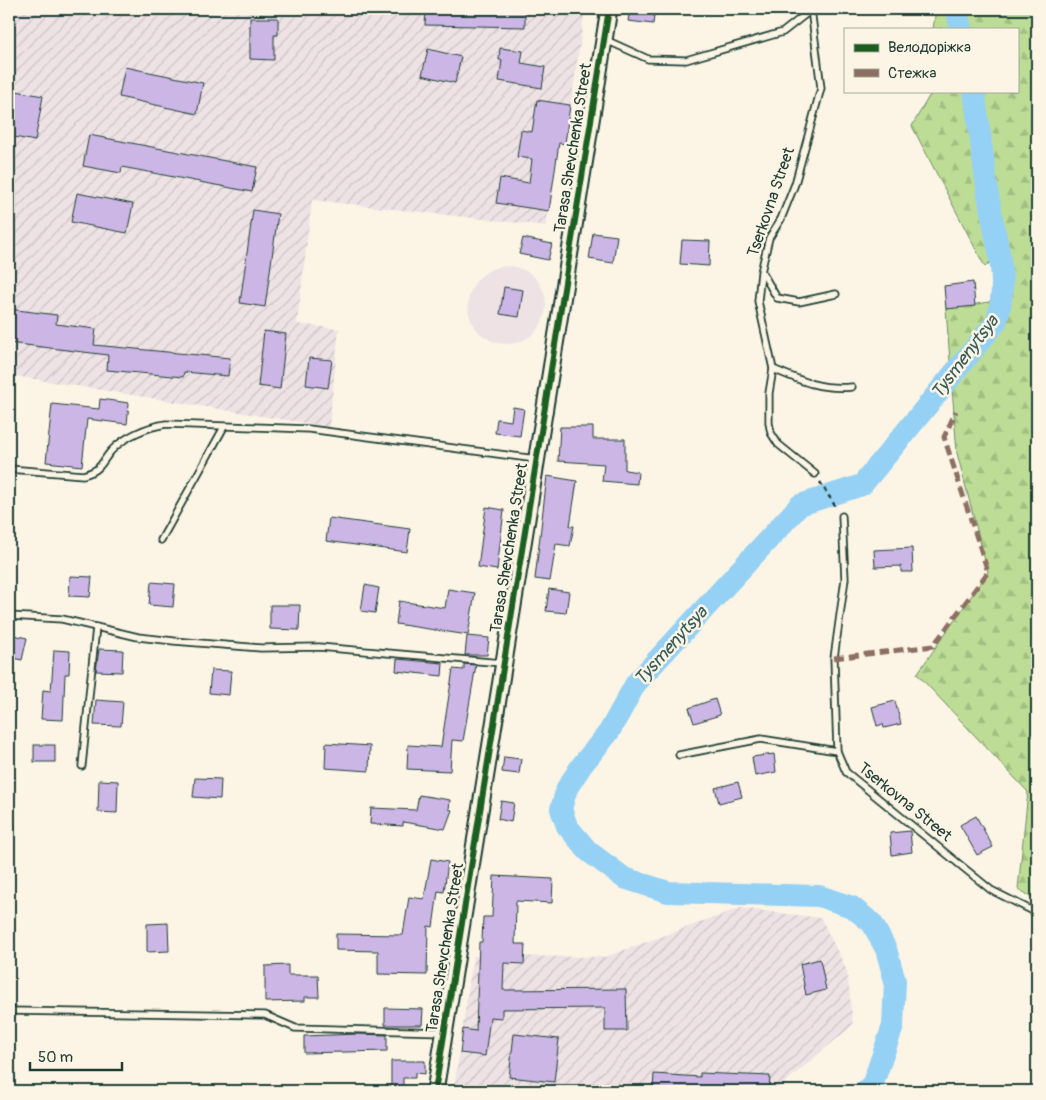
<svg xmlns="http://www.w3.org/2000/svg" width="1046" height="1100" font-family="Pangolin,sans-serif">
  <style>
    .built { fill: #eee2e5 }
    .industrial { fill: url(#industrial-furrows) }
    .forest { fill: url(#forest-firs); stroke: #6e8d65 }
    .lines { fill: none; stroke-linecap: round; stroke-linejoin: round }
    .river { stroke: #95d1f5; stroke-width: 22 }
    .building { fill: #ccb6e6; stroke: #1f3d34 }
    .lane-casing { stroke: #1f3d34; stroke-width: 9 }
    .secondary-casing { stroke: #1f3d34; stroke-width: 19 }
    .path { stroke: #1f3d34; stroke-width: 2.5; stroke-dasharray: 4 4; stroke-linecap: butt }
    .lane { stroke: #fcf5e5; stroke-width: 5.5 }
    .secondary { stroke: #fcf5e5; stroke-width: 15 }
    .quiet { stroke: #8d6e63; stroke-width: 5; stroke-dasharray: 10 5; stroke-linecap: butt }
    .cycleway-casing { stroke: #fcf5e5; stroke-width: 9 }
    .cycleway { stroke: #1b5e20; stroke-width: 6 }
    .labels { text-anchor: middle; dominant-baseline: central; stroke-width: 5; stroke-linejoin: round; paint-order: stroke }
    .street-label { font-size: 16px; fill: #1f3d34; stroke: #fcf5e5 }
    .water-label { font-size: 18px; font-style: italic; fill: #375b5b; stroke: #fcf5e5 }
  </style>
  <defs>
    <pattern id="industrial-furrows" width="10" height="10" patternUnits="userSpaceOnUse" patternTransform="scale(1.25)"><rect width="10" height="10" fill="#eee2e5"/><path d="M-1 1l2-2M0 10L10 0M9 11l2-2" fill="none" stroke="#ccc3c5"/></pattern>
    <pattern id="forest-firs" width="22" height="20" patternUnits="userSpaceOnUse" patternTransform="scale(1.25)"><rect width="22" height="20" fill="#bddd96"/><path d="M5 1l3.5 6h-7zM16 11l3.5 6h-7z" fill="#a2bf82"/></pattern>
  </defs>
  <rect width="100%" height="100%" fill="#fcf5e5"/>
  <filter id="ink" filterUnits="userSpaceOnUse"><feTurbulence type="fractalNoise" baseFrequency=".02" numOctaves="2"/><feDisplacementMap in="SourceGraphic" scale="10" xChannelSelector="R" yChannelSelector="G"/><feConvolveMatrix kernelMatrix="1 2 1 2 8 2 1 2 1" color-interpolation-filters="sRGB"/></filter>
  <g filter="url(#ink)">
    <!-- built -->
    <circle class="built" cx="507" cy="305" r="39"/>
    <!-- industrial -->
    <g class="industrial">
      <path d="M9,9h132l1,6 149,-6h294l-20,135 -6,-1 -13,83 -234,-26 -15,124 42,5 -10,98 -320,-52z"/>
      <path d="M740,908l81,10 26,53 6,54 -78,66h-283l-38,-3 19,-132 132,1z"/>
    </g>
    <!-- forest -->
    <path class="forest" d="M936,9h101v891l-19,-11 10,-97 -111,-118 71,-102 -31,-119 -11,-144 43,-7 23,-28 -15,-19 -12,12 -73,-141 20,-35h85v-62h-84z"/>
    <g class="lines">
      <!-- river -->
      <g class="river">
        <path d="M956,9l5,20"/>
        <path d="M866,1091l7,-8 20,-57 2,-45 -9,-32 -14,-26 -20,-16 -33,-11 -151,-4 -44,-14 -36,-27 -21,-25 -6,-17 6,-21 15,-23 27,-33 27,-49 164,-178 62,-20 134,-163c15,-43 -2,-85 -8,-128 -5,-34 -9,-68 -14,-103"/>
      </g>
    </g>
    <!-- building -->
    <g class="building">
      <path d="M426,9h99v18l-100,-2z"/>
      <path d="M630,9h25l-2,15 -25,-3z"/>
      <path d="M250,18h28v17h-4v25l-24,-1z"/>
      <path d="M500,48l23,3 -2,12 24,4 -3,21 -43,-7 3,-21h-3z"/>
      <path d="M428,49l33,8 -6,26 -33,-8z"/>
      <path d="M125,67l78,16 -6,31 -78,-17z"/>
      <path d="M11,90l32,6 -8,45 -26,-5v-32z"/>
      <path d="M537,100l33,5 -5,39 -6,-1 -10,68 -53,-8 4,-25 29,5 3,-24 -15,-2 4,-27 11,2z"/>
      <path d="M89,135l168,32 -5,25 -130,-25 -1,6 -38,-7z"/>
      <path d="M77,193l56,11 -6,29 -56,-11z"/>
      <path d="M253,210l25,4 -13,93 -25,-4z"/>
      <path d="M593,233l24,3 -4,27 -24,-4z"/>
      <path d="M523,238l29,6 -4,16 -29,-6z"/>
      <path d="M682,240l28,1 -1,25 -29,-2z"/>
      <path d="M973,282l2,24 -29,3 -2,-23z"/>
      <path d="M504,287l19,3 -4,27 -19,-3z"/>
      <path d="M9,309l48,6 -1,9 40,5 -2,16 136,13 -2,18 -44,-4 -1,5 -76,-7 1,-15 -99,-12z"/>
      <path d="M264,331l22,3 -6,55 -22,-3z"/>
      <path d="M309,358l23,2 -4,28 -22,-3z"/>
      <path d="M100,399l29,4 -2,21 -40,-5 -5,47 -36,-4 6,-58 47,5z"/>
      <path d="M513,407l11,2 -4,27 -25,-3 2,-14 14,2z"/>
      <path d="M560,427h33v12h32v31l13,2 -1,12 -35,-3 2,-17 -46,-3z"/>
      <path d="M547,476l30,5 -7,45h4l-4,20 -14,-2 -6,37 -15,-2z"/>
      <path d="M486,507l18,3 -7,60 -19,-3z"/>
      <path d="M329,518l81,11 -3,23 -81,-11z"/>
      <path d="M912,548l1,24h-12v-6l-26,1 -1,-17z"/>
      <path d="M70,576l22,1 -2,20 -21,-1z"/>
      <path d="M151,582l24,2 -2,23 -24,-2z"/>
      <path d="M365,585l14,3 -4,25 -14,-2z"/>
      <path d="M448,589l27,4 -7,42 -72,-11 3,-23 46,7z"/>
      <path d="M549,589l20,3 -3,21 -20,-2z"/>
      <path d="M270,605h30l-1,25 -29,-1z"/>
      <path d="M9,634l18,4 -5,22 -13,-3z"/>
      <path d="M467,636l22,2 -2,17h-22z"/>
      <path d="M99,649l24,1 -1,22 -26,-1z"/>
      <path d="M54,650l16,1 -1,23h-4l-2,46 -22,-1 2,-29 8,1z"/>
      <path d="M397,659l46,4 -1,13 -46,-5z"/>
      <path d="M464,664l12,1 -13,76 -11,-1 -2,31 -43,-2 1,-24 33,2 12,-78 11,1z"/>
      <path d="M211,670l20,1 -2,24 -20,-2z"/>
      <path d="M715,699l5,16 -26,8 -5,-15z"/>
      <path d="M96,700l27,2 -2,24 -27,-1z"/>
      <path d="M895,701l6,23 -17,4 -1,-4 -6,2 -5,-19z"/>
      <path d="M326,743l44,3 -1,25 -44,-3z"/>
      <rect x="34" y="745" width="21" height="17"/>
      <path d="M774,754l2,18 -21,4 -3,-19z"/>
      <path d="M504,757l17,2 -2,15 -17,-2z"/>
      <path d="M195,778l26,1 -1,20 -27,-2z"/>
      <path d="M99,780l19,1 -1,32 -19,-1z"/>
      <path d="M738,782l4,15 -23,6 -4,-15z"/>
      <path d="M419,795l31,5 -1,9 3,1 -7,19 -42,-7v4l-33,-2 1,-16 45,2z"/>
      <path d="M501,801l13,2 -3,19 -13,-3z"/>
      <path d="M976,816l17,31 -16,8 -17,-30z"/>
      <path d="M910,831l2,21 -20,3 -2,-22z"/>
      <path d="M431,859l17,3 -4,30 -6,-1 -5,36 -5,-1 -1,49 -49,-1v-23l-42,-1v-16l67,1 6,-38 15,2z"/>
      <path d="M494,876l59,3 -1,24 -36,-2 -1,43h10l-1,20 -20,-1 -1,27 123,-1 1,42h-22v-23l-103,1v9l-12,-1 -5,39 -25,-3 3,-24 13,2 3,-89h3l1,-25h9z"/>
      <path d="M168,923l1,28 -22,1v-28z"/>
      <path d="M820,959l6,31 -20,5 -6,-31z"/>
      <path d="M288,965v10h30l1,22h-14v4l-40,1v-36z"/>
      <path d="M385,1008l38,1 -1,16h-37z"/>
      <path d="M358,1034l29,1v16l-83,2v-17z"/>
      <path d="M514,1034l45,5 -5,43 -45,-5z"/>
      <path d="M391,1061h34v13l-10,-1v5h-12v13h-12z"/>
      <path d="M700,1073l70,3 -1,15h-116l1,-17 46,3z"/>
    </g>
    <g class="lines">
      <defs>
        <g id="lane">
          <path d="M811,9l10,79 -26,96 -14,35 -12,19 -8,34 -3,29 15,68 -4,24v30l2,10 7,11 37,30"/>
          <path d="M606,40l42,19 38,1 97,-28 28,-22"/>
          <path d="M762,272l15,26 22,4 37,-8"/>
          <path d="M773,369c28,12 48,21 79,18"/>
          <path d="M9,469l74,6c19,-5 17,-11 28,-24 14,-15 36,-24 55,-27l143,5 227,30"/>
          <path d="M842,516l3,63 -11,79 3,93 9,21 145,118 46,23"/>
          <path d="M161,540l63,-113"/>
          <path d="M9,616l53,3 76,18 36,4 87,7 58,-1 183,16"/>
          <path d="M679,755l82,-16 76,12"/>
          <path d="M82,766l14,-139"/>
          <path d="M9,1011l256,4 30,13 149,4"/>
        </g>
        <path id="secondary" d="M435,1091l174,-1082"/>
      </defs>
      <!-- lane casing -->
      <use href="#lane" class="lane-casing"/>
      <!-- secondary casing -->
      <use href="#secondary" class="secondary-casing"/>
      <!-- path -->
      <path class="path" d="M820,482l17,27"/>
      <!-- lane -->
      <use href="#lane" class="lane"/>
      <!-- secondary -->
      <use href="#secondary" class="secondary"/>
      <!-- quiet -->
      <path class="quiet" d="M834,658l99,-12 55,-74 -44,-135 12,-26"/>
      <defs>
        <path id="cycleway" d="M435,1091l174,-1082"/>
      </defs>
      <!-- cycleway casing -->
      <use href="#cycleway" class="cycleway-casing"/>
      <!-- cycleway -->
      <use href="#cycleway" class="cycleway"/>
    </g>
  </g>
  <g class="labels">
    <!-- street labels -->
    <g class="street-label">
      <text transform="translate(573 148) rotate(-81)">Tarasa Shevchenka Street</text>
      <text transform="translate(771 202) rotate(-71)">Tserkovna Street</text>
      <text transform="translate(509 548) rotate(-81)">Tarasa Shevchenka Street</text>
      <text transform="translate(905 802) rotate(39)">Tserkovna Street</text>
      <text transform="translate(445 948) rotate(-81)">Tarasa Shevchenka Street</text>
    </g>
    <!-- water labels -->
    <g class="water-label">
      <text transform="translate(965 357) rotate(-53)">Tysmenytsya</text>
      <text transform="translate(671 646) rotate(-48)">Tysmenytsya</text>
    </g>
  </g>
  <!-- margin -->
  <rect width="1046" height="1100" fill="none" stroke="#fcf5e5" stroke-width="30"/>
  <rect x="15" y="15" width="1016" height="1070" fill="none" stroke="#1f3d34" stroke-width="2" filter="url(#ink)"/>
  <!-- legend -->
  <rect x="844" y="28" width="175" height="65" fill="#fcf5e5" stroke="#a4ab9e"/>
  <rect x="854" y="44" width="25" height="8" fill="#1b5e20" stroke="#a4ab9e"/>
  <text x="888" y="52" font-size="15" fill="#1f3d34">Велодоріжка</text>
  <rect x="854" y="69" width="25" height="8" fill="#8d6e63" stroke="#a4ab9e"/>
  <text x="888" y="78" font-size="15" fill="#1f3d34">Стежка</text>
  <!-- scale -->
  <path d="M30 1062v8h92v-8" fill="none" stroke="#1f3d34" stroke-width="2.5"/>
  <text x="38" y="1062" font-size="15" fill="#1f3d34" stroke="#fcf5e5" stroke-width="4" paint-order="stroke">50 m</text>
</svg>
